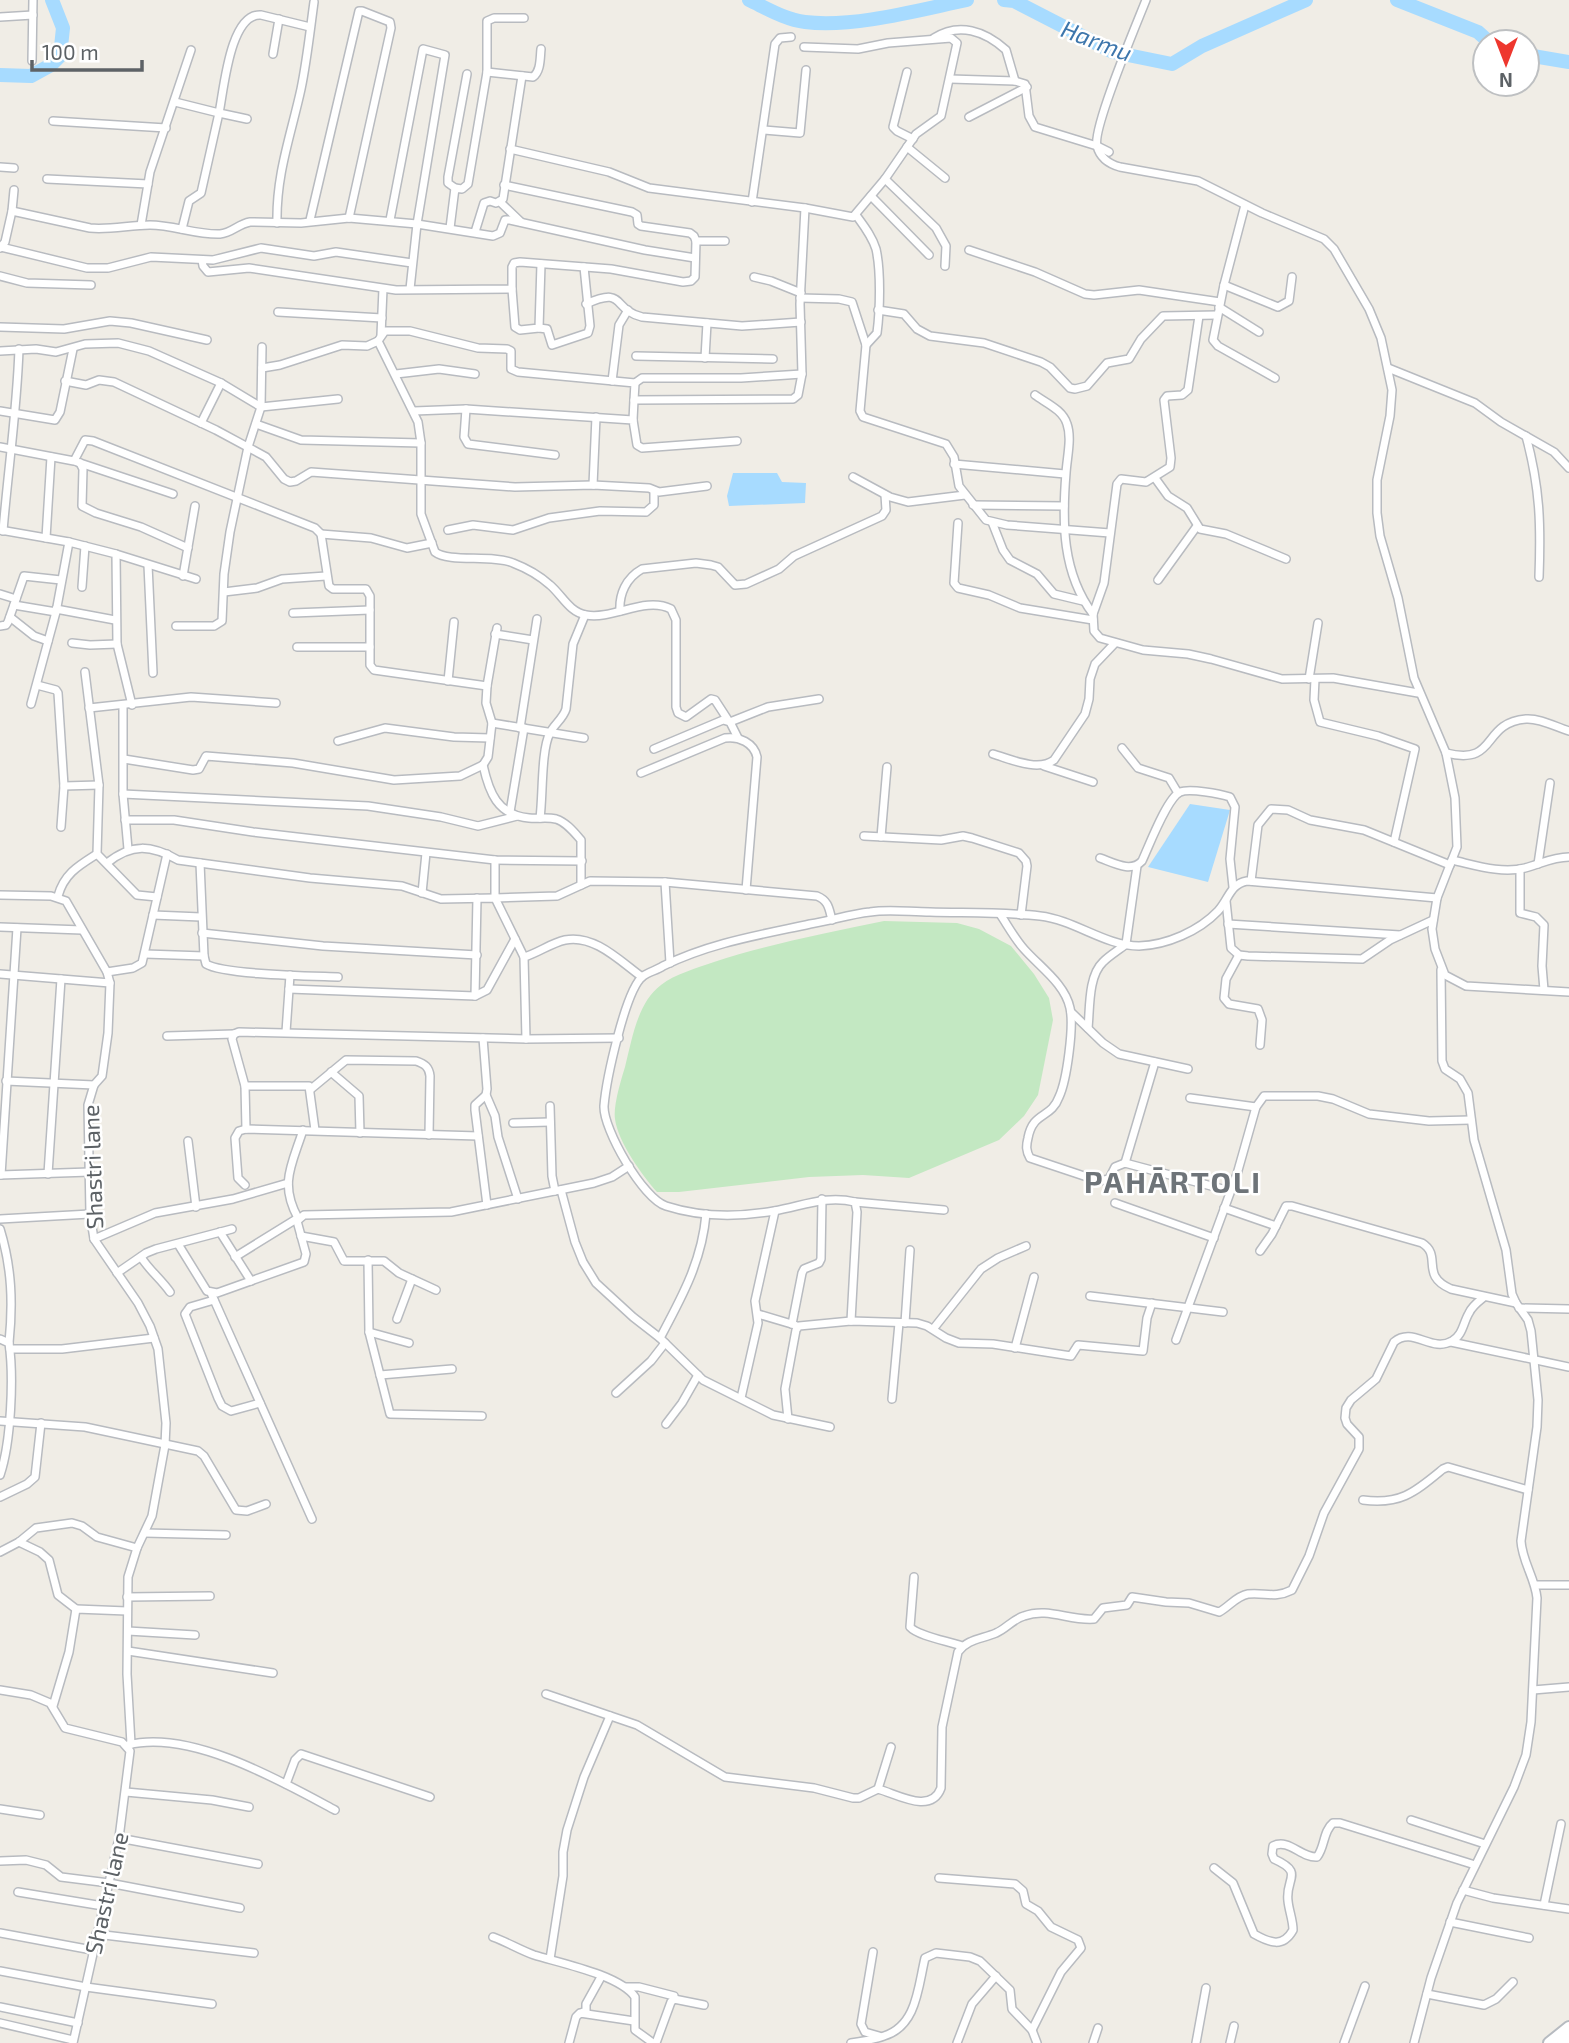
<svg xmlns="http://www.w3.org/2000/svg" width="1569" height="2043" font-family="'Exo 2',sans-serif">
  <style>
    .green { fill: #c3e8c2 }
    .water { fill: #a7dbff }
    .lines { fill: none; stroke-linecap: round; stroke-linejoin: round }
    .river { stroke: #a7dbff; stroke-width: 14 }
    .street-casing { stroke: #b8bbc0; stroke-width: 10 }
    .secondary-casing { stroke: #b7bbc0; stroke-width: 14 }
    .street { stroke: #fff; stroke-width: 7 }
    .secondary { stroke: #fff; stroke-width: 10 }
    .labels { text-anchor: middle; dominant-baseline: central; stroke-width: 5; stroke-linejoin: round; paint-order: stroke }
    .street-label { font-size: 23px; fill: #5d6266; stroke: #fff }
    .water-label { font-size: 24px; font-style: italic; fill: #3d76ac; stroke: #fff }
    .district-label { font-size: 30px; font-weight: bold; letter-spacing: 2px; fill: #6e7479; stroke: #fff }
  </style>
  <rect width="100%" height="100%" fill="#f0ede6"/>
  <!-- green -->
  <path class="green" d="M884,921l73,2 22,6 32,17 23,28 15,24 4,22 -15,75 -14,21 -25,24 -90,38 -46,-3 -54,2 -130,15h-22c-15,-17 -39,-50 -42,-73 -2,-13 6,-39 10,-52 7,-27 12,-64 36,-82 14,-11 36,-17 53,-23 55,-18 113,-29 170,-41z"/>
  <!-- water -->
  <g class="water">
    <path d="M733,473h44l5,9 24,1 -1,20 -76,3 -2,-10z"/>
    <path d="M1190,804l40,6 -22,72 -60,-15z"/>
  </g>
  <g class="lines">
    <!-- river -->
    <g class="river">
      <path d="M749,0c17,8 37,20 56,22 49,6 114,-12 162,-22"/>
      <path d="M1004,0l10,1 99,51 59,12 30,-18 104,-46"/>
      <path d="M1397,0l81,32 11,10"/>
      <path d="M1527,55l42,7"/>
      <path d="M0,75l31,1 20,-11 9,-9 3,-28 -11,-28"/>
    </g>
    <defs>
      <g id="street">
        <path d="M1146,0c-9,23 -54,129 -49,146 3,12 12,18 23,21l78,14 64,32 62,26 10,10 35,60 12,29 11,52 -2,26 -13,64v33l3,23 18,62 16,80 32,75 9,45 2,49 -20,51 -5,31 3,20 10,26 21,11 103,6"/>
        <path d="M0,17l33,-2"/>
        <path d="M934,38c25,-16 51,-7 72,12l9,31"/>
        <path d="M273,54l6,-35"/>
        <path d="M32,61l1,-61"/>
        <path d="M487,72l46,5c8,-6 7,-19 8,-28"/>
        <path d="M907,72l-14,55 4,4 16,8"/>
        <path d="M950,79l65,2 10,3 4,32 6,11 62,19 12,6"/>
        <path d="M175,102l44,11 -18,80 -12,8 -7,28"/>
        <path d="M969,117l58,-30"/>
        <path d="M247,119l-28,-6c5,-24 11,-100 42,-98l49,12"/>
        <path d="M53,121l113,7"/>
        <path d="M764,130l36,3 6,-63"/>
        <path d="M907,147l38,31"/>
        <path d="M510,149l99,23 40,16 156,20 48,9 32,-38 31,-45 25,-18 16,-73 -6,-5 -63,5 -30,6 -54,-2"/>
        <path d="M0,167l14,1"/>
        <path d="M47,179l101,5"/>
        <path d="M885,179l51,49 10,18 -1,20"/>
        <path d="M455,188l-7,-5v-6l19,-103"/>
        <path d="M871,196l58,59"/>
        <path d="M500,202l21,20"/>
        <path d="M752,202l23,-158 5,-6 11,-1"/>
        <path d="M1245,205l-21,80 -11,55 5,6 57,32"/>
        <path d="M12,211l2,-21"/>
        <path d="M856,215c8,11 16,21 20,34 5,22 4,61 1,84l-11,12"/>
        <path d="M310,220l49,-209h3l28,11 1,6 -42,190"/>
        <path d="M277,223c-1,-49 14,-88 24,-134 6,-29 9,-58 13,-87"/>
        <path d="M141,225l9,-53 41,-122"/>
        <path d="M450,228l5,-40 7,1 6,-5 19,-112v-51l7,-3h30"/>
        <path d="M475,232l9,-29 6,-2 6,2 7,-4 19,-123"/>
        <path d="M696,241h29"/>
        <path d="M1,247l86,21h21l43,-11 62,3 48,-12 53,8 22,-4 76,11"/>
        <path d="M0,248l5,-6 7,-31 78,17c20,2 40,-3 60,-3 23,0 47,10 70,9 12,-1 18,-10 30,-12l51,1 48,-5 68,6 28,-169 -22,-6 -33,171"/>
        <path d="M969,250l66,22 50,22 9,1 45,-5 81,12"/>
        <path d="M202,260l1,6 5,6 41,-4 147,22 116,-1v-22l2,-4 6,-1 91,7 72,13 8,-1 4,-4 1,-36 -2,-5 -4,-3 -49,-7 -3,-2 -1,-9 -5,-3 -128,-27"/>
        <path d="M0,276l27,7 64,2"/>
        <path d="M754,277l17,4 30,12"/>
        <path d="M1224,285l54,22 11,-6 3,-24"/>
        <path d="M410,289l7,-65 76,12 7,-3 5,-13h5l135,30 50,8"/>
        <path d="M512,289l3,38 5,3 19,-2 2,-64"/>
        <path d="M800,298l39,1 13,3 14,43 -6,66 3,6 83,27 8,13 5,29 27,34 21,5 103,8"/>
        <path d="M586,304c40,-18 25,5 56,13l100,9 59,-4"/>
        <path d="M1219,307l40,25"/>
        <path d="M878,310l26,4 13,15 13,7 54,7 57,19 9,5 20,21 5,1 12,-3 20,-23 22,-4 12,-20 22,-23 54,-1"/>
        <path d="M278,312l104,6"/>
        <path d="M1199,316l-11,74 -6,5 -15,1 -3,4 7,58 -1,9 -24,15 -25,-3 -4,5 -13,99 -11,31 1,17 6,7 43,12 45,4 23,5 71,20 51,-1 85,15"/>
        <path d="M0,327l64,2 46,-8 21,2 76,17"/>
        <path d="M539,328l8,1 5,16 36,-12 2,-7 -6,-59"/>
        <path d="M381,335l2,-46"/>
        <path d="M378,341l40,81 3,21v71l14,38c14,11 57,2 78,11 13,5 27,13 37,22 12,10 19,27 36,30 27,5 59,-19 85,-6l5,11v87l2,6 8,4 25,-18 4,1 13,20"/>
        <path d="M0,351l36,-2 20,3 29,-8 33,-1 31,8 72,32 40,24 77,-8"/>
        <path d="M636,356l137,3"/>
        <path d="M705,358l2,-35"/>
        <path d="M262,368l18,-3 62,-20 25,1 11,-5 7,-10h25l68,17 29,1 4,2v18l7,3 117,11 -1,17"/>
        <path d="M1388,368l87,35 26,19 53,30 15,16"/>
        <path d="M396,374l43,-5 36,5"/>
        <path d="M65,381l21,4 13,-5 15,2 102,48 50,27 18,22 6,3 6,-1 15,-9 204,15 78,-2 56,3 10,4 48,-6"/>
        <path d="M612,381l7,-56 9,-15"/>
        <path d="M635,383l7,-5h99l61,-4"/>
        <path d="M1035,395c11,8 28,15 32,29 5,14 0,33 -1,49 -4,49 -4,100 27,141"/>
        <path d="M466,409l-2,28 4,7 87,11"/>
        <path d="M0,411l55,9 5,-8 13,-63"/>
        <path d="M414,411l52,-2 167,11 4,25 5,3 95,-7"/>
        <path d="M633,420l1,-20 159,-1 5,-4 4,-21 -2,-70 5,-96"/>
        <path d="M201,423l20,-40"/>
        <path d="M256,424l45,16 120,3"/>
        <path d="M1526,436c14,52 15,88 13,141"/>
        <path d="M0,447l74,14 11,-21 8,1 222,87 6,6 8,52 4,3h33l4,7v69l4,5 113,16"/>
        <path d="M77,462l96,32"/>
        <path d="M80,463l3,6 -1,37 14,7 45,14 47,21"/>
        <path d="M954,464l111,10"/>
        <path d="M853,477l37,20 18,5 57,-7"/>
        <path d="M1155,478l13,18 19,12 13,21 26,5 60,25"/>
        <path d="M593,485l3,-68"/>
        <path d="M973,505l91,1"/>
        <path d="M992,522l11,28 7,10 27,14 17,20 29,7"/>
        <path d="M958,523l-4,60 4,5 31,7 31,13 73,12"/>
        <path d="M0,530l69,12 47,12 1,90 15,61"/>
        <path d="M448,530l25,-5 40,5 36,-12 51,-7 46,1 8,-7v-14"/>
        <path d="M3,531c5,-61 14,-121 16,-182"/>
        <path d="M321,534l50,4 36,10 25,-5"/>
        <path d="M46,538l5,-81"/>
        <path d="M116,554l80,25"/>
        <path d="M148,565l5,108"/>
        <path d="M183,576l12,-70"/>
        <path d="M1158,580l39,-54"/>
        <path d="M82,587l3,-41"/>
        <path d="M224,592l33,-4 25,-9 44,-3"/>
        <path d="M0,594l16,5"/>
        <path d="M14,605l42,7"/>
        <path d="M56,609l59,11"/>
        <path d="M620,611c-1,-17 6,-33 22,-42l54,-6 15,2 7,2 17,18 11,-1 33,-15 15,-13 88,-40 4,-6 -1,-15"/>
        <path d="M293,613l77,-3"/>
        <path d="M10,617l24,19 14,5"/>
        <path d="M0,626l6,-1 2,-3 16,-46 37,4"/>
        <path d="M176,626h38l8,-5 2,-47 6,-42 18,-85 13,-40 1,-60"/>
        <path d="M495,634l38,6"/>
        <path d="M72,643l18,2 27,-1"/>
        <path d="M297,647h73"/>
        <path d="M85,672l14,113 -2,69 40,41 20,2"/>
        <path d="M1309,679l9,-56"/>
        <path d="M1315,679l-1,21 6,22 58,14 37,13 -21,93"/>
        <path d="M448,681l6,-59"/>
        <path d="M37,685l19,5 2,3 6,93 -3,41"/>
        <path d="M31,704l25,-92 13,-70"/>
        <path d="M123,706v88l5,55"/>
        <path d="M89,708l102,-11 85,6"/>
        <path d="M730,722l38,-15 51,-8"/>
        <path d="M492,723l92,15"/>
        <path d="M520,728l17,-109"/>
        <path d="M338,741l47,-13 69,9 36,1"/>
        <path d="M1122,748l16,20 31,10 9,15"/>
        <path d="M654,749l69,-29 7,2 8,16"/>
        <path d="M1446,753c53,13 34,-30 80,-34 14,-1 30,8 43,12"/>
        <path d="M993,754c17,5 45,18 61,6l31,-46 4,-15 1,-20 5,-15 20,-21"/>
        <path d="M124,759l69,11 6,-1 7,-13 87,7 101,17 66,-4 23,-11 5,-8 4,-34 -6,-20 1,-17 10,-58"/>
        <path d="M483,765c6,27 14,50 46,53 9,1 18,-1 27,1 10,3 18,13 25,21v45"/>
        <path d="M1044,766l49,16"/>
        <path d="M641,773l84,-35c14,-2 29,5 32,19l-11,133"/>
        <path d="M64,786l35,-1"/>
        <path d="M123,794l245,12 73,11 37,9 39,-10"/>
        <path d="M510,812l14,-84"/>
        <path d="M540,818c3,-21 1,-69 10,-85 4,-9 13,-14 16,-24l7,-65 12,-29"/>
        <path d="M125,820h49l79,12 242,28 87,1"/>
        <path d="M864,836l77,4 22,-4 9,2 47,15 7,8 1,5 -6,49"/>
        <path d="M881,837l6,-70"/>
        <path d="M1100,858c14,5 31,15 42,3 7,-15 25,-63 38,-69 10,-4 40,2 50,5l5,10 -5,52 3,28"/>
        <path d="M495,860v38l62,-2 33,-15 75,1 152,14c12,5 12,13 15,24"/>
        <path d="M1452,860c23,5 49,14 73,8 15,-4 28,-11 44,-11"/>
        <path d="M107,863c25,-20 44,-18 71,-3l132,18 92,8 39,13 54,-1 29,59 2,82"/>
        <path d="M200,863l4,93 2,8c18,11 107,12 132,13"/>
        <path d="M1538,864l12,-81"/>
        <path d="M1520,869v44l16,4 8,8 -2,41 2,24"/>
        <path d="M1251,881l7,-56 13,-16 17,1 22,10 54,10 86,35"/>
        <path d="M665,882l5,81"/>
        <path d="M422,893l4,-40"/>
        <path d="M0,895l51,1 15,5 41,71 3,11 -2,50 -6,43 -8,9 -6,20 2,109 4,25 44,64 12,23 8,23 8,74 -1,22 -13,71 -15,32 -9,29 -1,97 4,70"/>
        <path d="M58,896c6,-22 20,-30 39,-42"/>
        <path d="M1226,901l5,47 8,7 9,1 114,3 28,-19 43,-20"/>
        <path d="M1000,914c8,12 15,25 24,35 16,18 41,35 46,59 4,18 -3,72 -11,89 -8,22 -26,14 -31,41 -2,8 -2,13 2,20l69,23 10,-2 6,-12 10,-4 105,28"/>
        <path d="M153,915l48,2"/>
        <path d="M1228,924l172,11"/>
        <path d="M0,927l82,3"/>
        <path d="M202,933l121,13 154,9"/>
        <path d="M145,954l59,2"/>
        <path d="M1239,955l-13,24 -2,19 5,6 29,5 4,11 -2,25"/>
        <path d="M524,957c14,-4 27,-14 41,-17 29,-6 55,21 77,37"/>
        <path d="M107,972l26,-4 9,-5 25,-109"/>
        <path d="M0,974l110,9"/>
        <path d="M289,989l186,7 12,-6 28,-51"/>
        <path d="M475,996l2,-98"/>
        <path d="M1071,1012l32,31 16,11 69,15"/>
        <path d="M1088,1028c2,-19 0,-52 15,-66 7,-7 16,-12 23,-18l11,-78"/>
        <path d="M286,1032l4,-57"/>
        <path d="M167,1036l67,-2"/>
        <path d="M483,1038l4,51 -1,6 -11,10v5l12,95"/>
        <path d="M331,1072l28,24 1,37"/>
        <path d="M6,1081l88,4"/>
        <path d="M245,1086h64l6,44"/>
        <path d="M311,1089l35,-29 70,1c9,3 13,6 14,15l-1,59"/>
        <path d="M486,1095l9,21 3,21 20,62"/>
        <path d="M1190,1098l66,9"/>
        <path d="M550,1106l2,70 3,15"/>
        <path d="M513,1123l37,-1"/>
        <path d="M246,1129l-1,-43 -13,-47 2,-5 5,-2 287,7 93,-1"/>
        <path d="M188,1141l8,66"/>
        <path d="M1125,1163l30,-101"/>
        <path d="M48,1174l13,-195"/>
        <path d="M0,1175l90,-3"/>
        <path d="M1,1175l16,-247"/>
        <path d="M245,1185l-7,-7 -3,-40 4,-7 7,-2 232,7"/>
        <path d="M561,1190l14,52 8,20 13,21 37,34 27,21 43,42 70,35 57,12"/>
        <path d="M855,1202l89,8"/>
        <path d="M1115,1203l99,35"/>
        <path d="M1224,1208l52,18"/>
        <path d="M0,1219l90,-5"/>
        <path d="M0,1229c12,39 13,75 9,114"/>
        <path d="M220,1232l31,49"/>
        <path d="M301,1236l33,6 10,19h40l15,12 37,17"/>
        <path d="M94,1239l61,-26 78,-14 55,-16"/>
        <path d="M178,1244l29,47 10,2 87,-31 2,-8 -9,-33 7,-6 147,-3 143,-29 18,-6 17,-11"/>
        <path d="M1260,1251l12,-17 14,-28h6l130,37c21,13 -3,32 29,46l65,14"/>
        <path d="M141,1257c8,13 20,22 29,35"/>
        <path d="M235,1257l63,-39c-19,-35 -6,-53 5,-88"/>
        <path d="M368,1260l1,72 21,82 92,2"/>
        <path d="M117,1273l29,-20 10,-4 76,-20"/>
        <path d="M211,1293l101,226"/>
        <path d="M1090,1296l133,16"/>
        <path d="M214,1300l-24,7 -5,7 33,84 4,8 9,5 29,-8"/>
        <path d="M1519,1308l50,1"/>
        <path d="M758,1314l37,11"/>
        <path d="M397,1319l15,-40"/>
        <path d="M851,1321l6,-109 -2,-10c-29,-7 -52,4 -81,9 -35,6 -74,6 -108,-5 -23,-7 -63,-77 -62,-100 2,-24 21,-116 39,-130 6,-4 14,-6 20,-10 47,-23 96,-31 147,-42 20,-3 40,-10 60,-12 19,-3 40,0 60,0 36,1 74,0 110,4 35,4 65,30 99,30 28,-1 60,-15 79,-35 11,-12 12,-27 29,-30l190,17"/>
        <path d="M905,1323l5,-73"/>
        <path d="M792,1324l10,-51 2,-4 15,-6 2,-4 1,-60"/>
        <path d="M934,1328l47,-59 17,-11 28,-12"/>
        <path d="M369,1332l40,11"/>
        <path d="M660,1338c22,-41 42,-77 46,-124"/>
        <path d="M0,1339l9,4c5,34 2,100 -9,132"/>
        <path d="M1176,1340l61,-166 19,-67 8,-11h54l15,3 36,15 60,7 42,-1"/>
        <path d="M1451,1342l118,25"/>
        <path d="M1015,1348l19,-71"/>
        <path d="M10,1349h52l92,-11"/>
        <path d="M380,1375l72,-6"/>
        <path d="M616,1393l35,-32 14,-18"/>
        <path d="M741,1398l17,-75 -3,-22 20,-90"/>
        <path d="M892,1399l7,-76"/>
        <path d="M788,1419l-3,-30 11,-59 3,-4 52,-5 66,2 10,3 19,12 13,5 34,1 78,12 7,-11 65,6 4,-33 5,-15"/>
        <path d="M0,1421l85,6 113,24 6,5 32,54 11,1 19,-7"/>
        <path d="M666,1424l16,-21 16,-28"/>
        <path d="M0,1497l27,-13 8,-7 6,-54"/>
        <path d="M1363,1500c38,5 52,-8 80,-31l5,-2 80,23"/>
        <path d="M145,1533l81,2"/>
        <path d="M19,1542l21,10 9,8 9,35 18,14"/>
        <path d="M0,1552l19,-10 17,-14 36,-5 10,3 15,11 40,11"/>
        <path d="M914,1577l-4,50c8,9 38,14 52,19"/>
        <path d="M1536,1585h33"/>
        <path d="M127,1597l83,-1"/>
        <path d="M128,1631l67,4"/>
        <path d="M128,1651l145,22"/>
        <path d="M0,1690l31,5 19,8 15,25 57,14 8,9 -11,87 -46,205"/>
        <path d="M1533,1690l36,-3"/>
        <path d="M546,1694l91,31 88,52 89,11 39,10h6l19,-9c19,5 53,26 63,-1l1,-61 16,-75c9,-13 24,-13 38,-19 10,-4 17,-14 28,-17 24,-9 45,5 70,3l9,-11 24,-3 5,-8 34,5 23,1 30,9c10,-5 17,-16 29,-18 17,-2 26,5 44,-4l17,-34 15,-43 35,-64v-12l-12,-13 -2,-6 1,-10 5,-8 25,-21 18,-37c19,-16 37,11 58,-1 11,-6 11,-18 17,-28 3,-7 10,-12 15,-16"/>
        <path d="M53,1706l16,-54 7,-43 51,2"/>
        <path d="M128,1745c62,-16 153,36 207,65"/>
        <path d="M286,1784l9,-24 6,-6 129,43"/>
        <path d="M878,1789l13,-42"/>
        <path d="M126,1792l86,8 37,7"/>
        <path d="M0,1809l40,6"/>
        <path d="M1411,1820l74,24"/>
        <path d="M119,1838l139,26"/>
        <path d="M0,1861l26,-1 20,5 15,12 48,6 131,25"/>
        <path d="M1214,1868l19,15 21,51c16,9 29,14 39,-4 0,-10 -4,-19 -5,-29 -3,-23 17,-28 -14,-42l-2,-5 1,-8c16,-8 28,12 44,11 8,-10 6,-26 16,-34h7l135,42"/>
        <path d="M939,1878l76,6 8,7 3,13 12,7 13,16 27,13 3,8 -20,24 -29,58"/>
        <path d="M1463,1890l30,8 76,11"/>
        <path d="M18,1892l85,14"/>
        <path d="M1544,1905l17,-81"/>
        <path d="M1450,1922l79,16"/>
        <path d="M0,1933l92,17"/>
        <path d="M96,1934l158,19"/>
        <path d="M493,1937c14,5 27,13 41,18 26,8 86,20 101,42v33l18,13"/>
        <path d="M873,1952l-12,72 4,8 14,4"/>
        <path d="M550,1959l13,-83v-24l4,-22 17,-53 26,-61"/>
        <path d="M0,1971l86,16 126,17"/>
        <path d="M626,1987h13l35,9"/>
        <path d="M1427,1994l57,11 12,-6 17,-17"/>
        <path d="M0,2007l78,16"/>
        <path d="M583,2012l3,-1v-7l15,-27"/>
        <path d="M0,2023l73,17"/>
        <path d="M569,2043l7,-26 4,-4 54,8"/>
        <path d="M656,2043l15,-41 3,-3 30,6"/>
        <path d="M851,2043c11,-2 22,-3 33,-7 33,-10 34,-49 41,-78l11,-5 34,4 10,4 30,29 2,19 20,21 5,13"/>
        <path d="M957,2043l15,-39 24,-28"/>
        <path d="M1093,2043l5,-15"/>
        <path d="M1196,2043l10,-55"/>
        <path d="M1230,2043l4,-17"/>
        <path d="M1344,2043l21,-57"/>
        <path d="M1414,2043l17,-65 26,-75 57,-116 12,-32 5,-33 6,-124c-2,-20 -15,-37 -16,-57l16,-114 1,-27 -7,-69 -3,-11 -12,-17 -4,-9 -6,-44 -32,-110 -6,-47 -8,-14 -15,-10 -3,-8 -1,-91"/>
      </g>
      <g id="secondary">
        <path d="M1549,2043l20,-16"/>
        <path d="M1562,2043l7,-6"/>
      </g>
    </defs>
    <!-- street casing -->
    <use href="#street" class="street-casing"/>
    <!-- secondary casing -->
    <use href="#secondary" class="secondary-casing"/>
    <!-- street -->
    <use href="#street" class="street"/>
    <!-- secondary -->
    <use href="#secondary" class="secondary"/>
  </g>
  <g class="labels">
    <!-- street labels -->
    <g class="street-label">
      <text transform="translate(92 1167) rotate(-92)">Shastri lane</text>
      <text transform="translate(106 1893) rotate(-77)">Shastri lane</text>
    </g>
    <!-- water labels -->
    <g class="water-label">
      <text transform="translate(1097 40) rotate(21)">Harmu</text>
    </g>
    <!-- district labels -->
    <g class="district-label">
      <text x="1173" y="1181">PAHĀRTOLI</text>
    </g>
  </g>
  <!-- north arrow -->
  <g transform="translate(1506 63) rotate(180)"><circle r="33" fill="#ffffff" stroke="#bec0c2" stroke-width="2"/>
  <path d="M0-5L12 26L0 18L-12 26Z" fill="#ee372e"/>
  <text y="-10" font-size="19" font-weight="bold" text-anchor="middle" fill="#5d6266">N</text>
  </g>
  <!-- scale -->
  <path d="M32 60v10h110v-10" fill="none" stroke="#5d6266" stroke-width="3.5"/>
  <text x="42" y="60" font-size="21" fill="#5d6266" stroke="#ffffff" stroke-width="5" paint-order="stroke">100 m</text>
</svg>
